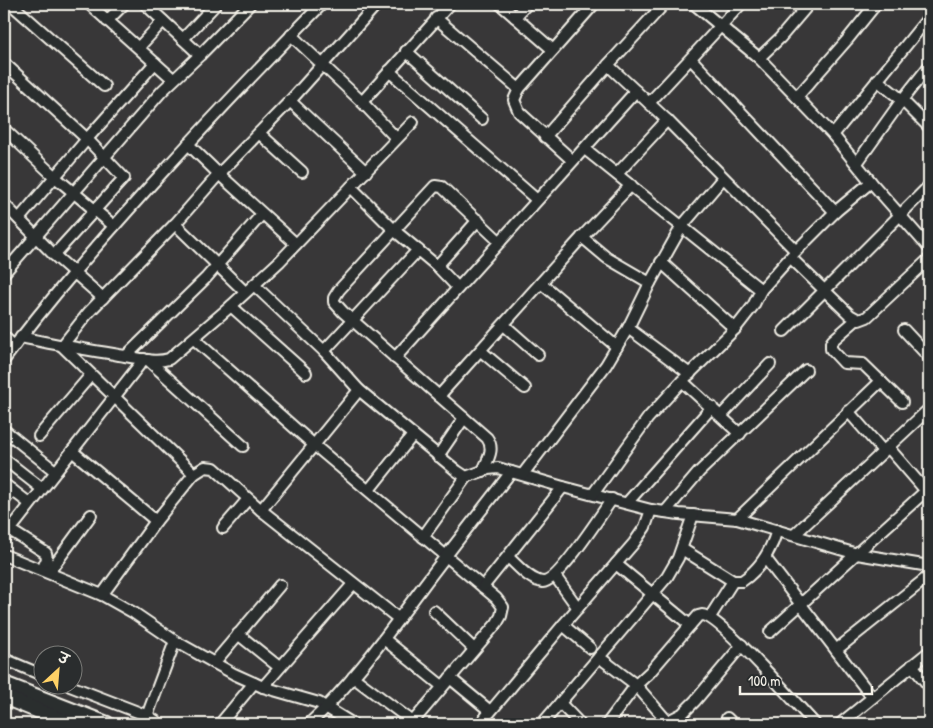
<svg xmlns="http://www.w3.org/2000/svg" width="933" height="728" font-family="'Patrick Hand','Playpen Sans Deva',sans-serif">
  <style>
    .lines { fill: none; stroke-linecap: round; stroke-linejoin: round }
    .minor-casing { stroke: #f4f1e8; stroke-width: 14 }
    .secondary-casing { stroke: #f4f1e8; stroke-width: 18 }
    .minor { stroke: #2a2d2e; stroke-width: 10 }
    .secondary { stroke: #2a2d2e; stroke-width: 14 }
  </style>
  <rect width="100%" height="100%" fill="#383738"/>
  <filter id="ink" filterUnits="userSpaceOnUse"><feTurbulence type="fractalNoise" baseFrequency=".02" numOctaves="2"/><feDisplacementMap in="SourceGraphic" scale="10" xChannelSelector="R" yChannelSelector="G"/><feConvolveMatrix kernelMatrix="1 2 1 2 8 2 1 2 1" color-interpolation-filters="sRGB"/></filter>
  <g filter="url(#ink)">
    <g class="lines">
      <defs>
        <g id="minor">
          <path d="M11,4l93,82"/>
          <path d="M89,4l84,75"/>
          <path d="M145,4l55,51"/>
          <path d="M500,4l53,46"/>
          <path d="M694,4l65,54 74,77 38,47 58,66"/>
          <path d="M515,17l12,-13"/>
          <path d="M436,18l83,71 75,-85"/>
          <path d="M107,21l17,-17"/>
          <path d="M291,35l71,67 34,36"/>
          <path d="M183,39l33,-35"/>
          <path d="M139,47l24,-26"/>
          <path d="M406,51l76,68"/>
          <path d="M759,58l21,-20 29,-34"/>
          <path d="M691,59l144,153"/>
          <path d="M4,63l83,76 37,39 -70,77"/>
          <path d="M608,65l59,55 129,131"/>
          <path d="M389,71l148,129"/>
          <path d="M877,80l25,20 27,27"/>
          <path d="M519,89l-5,11 5,12 53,48"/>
          <path d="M797,97l50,-57 29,-36"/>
          <path d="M290,101l76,71"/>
          <path d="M362,102l88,-98"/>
          <path d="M649,103l92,-99"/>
          <path d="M4,129l51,48 59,49"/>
          <path d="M259,133l43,39"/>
          <path d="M833,135l96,-118"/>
          <path d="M545,137l63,-72 56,-61"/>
          <path d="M188,144l31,30 77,70"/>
          <path d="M585,149l176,141"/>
          <path d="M857,163l45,-63 27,-34"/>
          <path d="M617,174l50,-54"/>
          <path d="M351,187l44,44 42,35 21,22"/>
          <path d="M4,204l50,51 49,43"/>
          <path d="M19,219l68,-80 68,-76"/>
          <path d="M175,224l70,68"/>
          <path d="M582,237l25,21 43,25"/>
          <path d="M791,258l59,57 9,5 8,-3 62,-58"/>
          <path d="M661,262l74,67"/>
          <path d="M437,266l41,-46"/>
          <path d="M4,273l158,-182 38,-36 50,-51"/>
          <path d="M541,283l76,64"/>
          <path d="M254,285l70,66 35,39 98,81 9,6 22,-8 10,-1 65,19 88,23 28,4 58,5 120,35 72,12"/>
          <path d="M231,306l75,67"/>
          <path d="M856,320l-23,20 -2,3v6l13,14 19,1 39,38"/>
          <path d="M504,325l34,30"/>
          <path d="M628,328l62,46"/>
          <path d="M904,330l25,27"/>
          <path d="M784,331l145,-145"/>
          <path d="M4,337l10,9"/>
          <path d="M21,337c33,8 65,12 98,18 17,2 33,9 50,4l62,-53 49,-45 133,-139"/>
          <path d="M194,339l120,106 182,153 7,9 -2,9 -4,7 -86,101"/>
          <path d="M324,351l94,-101"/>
          <path d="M481,351l44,37"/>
          <path d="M126,356l80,-78 56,-64"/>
          <path d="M395,358l241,-267"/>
          <path d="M4,360c46,-62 95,-117 146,-174 56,-62 114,-123 172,-182"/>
          <path d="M148,360l95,86"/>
          <path d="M682,381l58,53"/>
          <path d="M439,396l143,-159 49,-52"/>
          <path d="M848,411l35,40"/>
          <path d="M721,416l49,-52"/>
          <path d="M4,430l51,41"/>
          <path d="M39,436l51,-60"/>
          <path d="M888,447l38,44"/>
          <path d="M72,451l84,70"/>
          <path d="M438,456l26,-38"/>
          <path d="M4,459l37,29"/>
          <path d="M483,471c5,-12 12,-22 4,-33l-144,-126 -9,-10v-4l5,-8 96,-104 7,1 58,55"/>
          <path d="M194,474l-132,-128 26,-33 87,-89 44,-50 71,-73 87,-97"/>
          <path d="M523,474l83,-109 22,-37 22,-45 32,-57 41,-48"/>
          <path d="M4,484l25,19"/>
          <path d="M369,490l44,-55"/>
          <path d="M593,494l55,-76 34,-37 53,-52 18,-23 8,-16 35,-39 39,-39 36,-30"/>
          <path d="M4,501l8,-11"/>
          <path d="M627,503l85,-96"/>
          <path d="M261,510l98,-120"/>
          <path d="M665,512l34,-40 107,-102"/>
          <path d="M737,519l144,-138"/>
          <path d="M5,527l41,26 1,6 -5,11"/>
          <path d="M223,528l25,-29"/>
          <path d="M794,535l135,-126"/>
          <path d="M423,537l43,-60"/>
          <path d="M4,538l140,-179"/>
          <path d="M682,549l51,32h9c19,-13 29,-30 35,-51"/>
          <path d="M4,555l98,40 32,18 41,28 59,33 29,13 56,16 34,21"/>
          <path d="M508,557c9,8 22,24 35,25 15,0 59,-69 69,-83"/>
          <path d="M766,559l106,138"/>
          <path d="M616,564l74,61"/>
          <path d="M49,572l42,-57"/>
          <path d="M555,576l23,32"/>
          <path d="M483,587l80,-100"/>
          <path d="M102,595l54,-74 38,-47 11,-7 9,1 47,42 138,109"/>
          <path d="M434,611l40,38"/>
          <path d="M710,617l23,-36"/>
          <path d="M563,625l27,23"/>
          <path d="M770,632l159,-144"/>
          <path d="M238,634l41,33"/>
          <path d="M384,639l58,47"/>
          <path d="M836,650l93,-74"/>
          <path d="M599,657l37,28 31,36"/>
          <path d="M4,659l38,16"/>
          <path d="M214,663l66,-78"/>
          <path d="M912,665l17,21"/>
          <path d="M353,677l60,45"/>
          <path d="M450,678l40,33"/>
          <path d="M70,686l78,30 12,8"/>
          <path d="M263,687l90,-103"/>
          <path d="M560,703l20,21"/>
          <path d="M727,718l6,6"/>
          <path d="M144,724l31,-83"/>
          <path d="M220,724l34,-41"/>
          <path d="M309,724c43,-40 77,-88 112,-135 29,-39 60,-78 90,-117"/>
          <path d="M480,724l83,-99 71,-82 11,-16 6,-17"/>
          <path d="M542,724l125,-147 11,-19 15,-43"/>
          <path d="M607,724l29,-39 14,-13 48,-56 4,-1c17,0 97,92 113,109"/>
          <path d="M662,724l20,-10 13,-13 47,-56"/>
          <path d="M840,724l89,-72"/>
        </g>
        <g id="secondary">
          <path d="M4,684l103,40"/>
          <path d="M4,697l67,27"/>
        </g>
      </defs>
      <!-- minor casing -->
      <use href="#minor" class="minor-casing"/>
      <!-- secondary casing -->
      <use href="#secondary" class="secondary-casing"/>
      <!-- minor -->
      <use href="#minor" class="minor"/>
      <!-- secondary -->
      <use href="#secondary" class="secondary"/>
    </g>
  </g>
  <!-- margin -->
  <rect width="933" height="728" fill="none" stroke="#2a2d2e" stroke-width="20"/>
  <rect x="10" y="10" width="913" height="708" fill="none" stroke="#f4f1e8" stroke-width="2" filter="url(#ink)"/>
  <!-- north arrow -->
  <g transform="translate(58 670) rotate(26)"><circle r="24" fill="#2a2d2e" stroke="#7b7b78"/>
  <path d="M0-4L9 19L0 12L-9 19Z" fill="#ffd166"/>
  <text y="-8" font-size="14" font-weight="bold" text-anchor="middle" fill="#f4f1e8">उ</text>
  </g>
  <!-- scale -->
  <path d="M740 686v8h132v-8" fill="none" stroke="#f4f1e8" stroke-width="2.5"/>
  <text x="748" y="686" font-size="15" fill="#f4f1e8" stroke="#2a2d2e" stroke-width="4" paint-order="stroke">100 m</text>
</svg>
